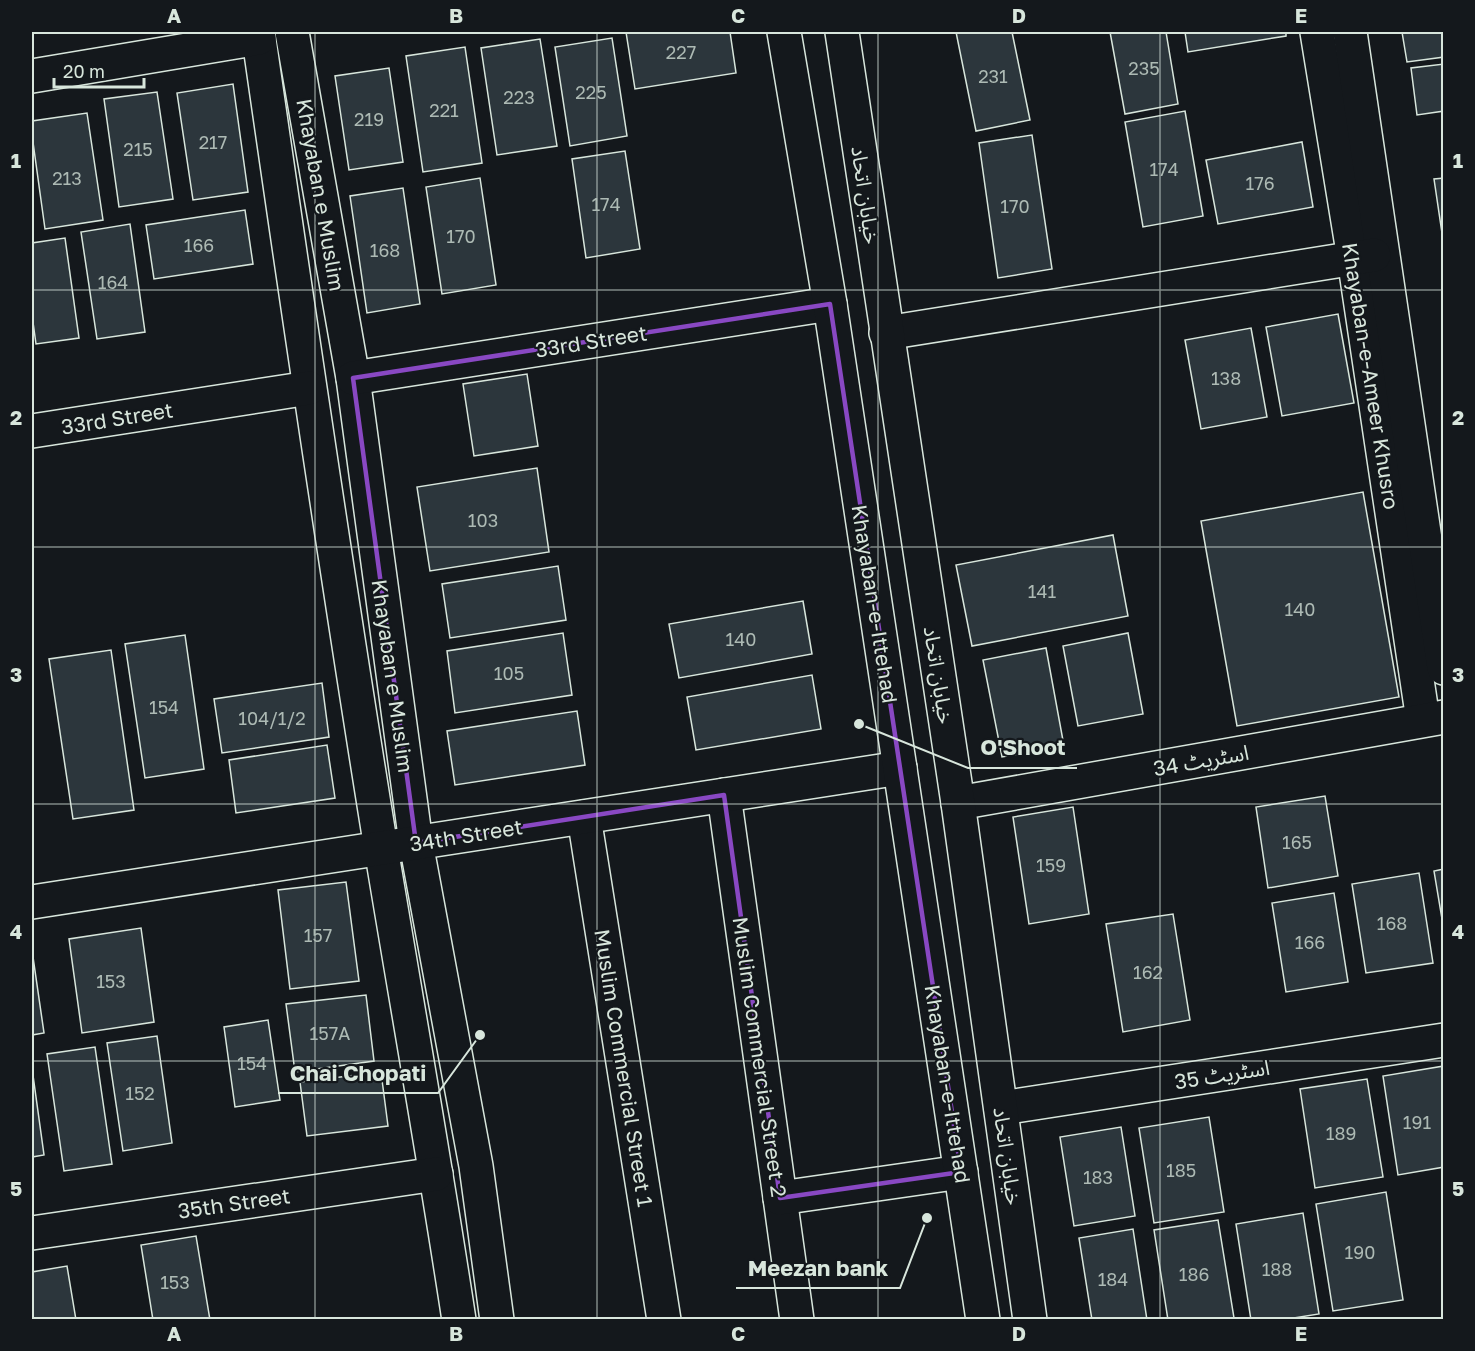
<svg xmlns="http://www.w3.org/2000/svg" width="1475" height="1351" font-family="'Golos Text','Noto Sans Arabic',sans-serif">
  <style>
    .building { fill: #2c363c; stroke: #d8e6dc; stroke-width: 1.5 }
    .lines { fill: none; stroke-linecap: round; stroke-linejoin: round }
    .minor-casing { stroke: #d8e6dc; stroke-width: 36 }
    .major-casing { stroke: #d8e6dc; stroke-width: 36 }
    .minor { stroke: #14181c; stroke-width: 33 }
    .major { stroke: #14181c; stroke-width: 33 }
    .marked { fill: none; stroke: #8948c3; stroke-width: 4.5; stroke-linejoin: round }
    .grid { fill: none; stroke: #d8e6dc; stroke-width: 1.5; stroke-opacity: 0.55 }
    .labels { text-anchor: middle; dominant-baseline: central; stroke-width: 4.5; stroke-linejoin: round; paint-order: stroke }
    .number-label { font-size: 18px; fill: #adbab4 }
    .street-label { font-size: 21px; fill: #d8e6dc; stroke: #14181c }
    .leader { fill: none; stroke: #d8e6dc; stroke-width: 2 }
    .callout-dot { fill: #d8e6dc; stroke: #14181c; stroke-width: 2 }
    .callout-label { font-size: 22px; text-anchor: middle; font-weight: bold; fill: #d8e6dc; stroke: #14181c; stroke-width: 4.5; stroke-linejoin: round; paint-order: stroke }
    .neatline { fill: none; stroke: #d8e6dc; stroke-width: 2 }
    .grid-label { font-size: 20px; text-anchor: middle; font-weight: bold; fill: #d8e6dc }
  </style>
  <rect width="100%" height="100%" fill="#14181c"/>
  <!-- building -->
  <g class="building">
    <path d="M626,32h104l6,41 -101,16z"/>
    <path d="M956,32h56l18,88 -54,11z"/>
    <path d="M1110,32h56l12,72 -53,10z"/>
    <path d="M1185,32h101v4l-98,16z"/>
    <path d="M1402,32h42v25l-37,5z"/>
    <path d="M612,38l15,98 -57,10 -15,-99z"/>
    <path d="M540,39l17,107 -60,9 -16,-107z"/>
    <path d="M465,47l17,116 -59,9 -17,-116z"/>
    <path d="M1444,64v47l-27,4 -6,-47z"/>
    <path d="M389,68l14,94 -54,8 -14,-94z"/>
    <path d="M233,84l15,108 -55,8 -16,-107z"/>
    <path d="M157,92l16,107 -54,8 -15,-108z"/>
    <path d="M1185,111l18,105 -60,11 -18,-105z"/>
    <path d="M87,113l16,107 -58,9 -13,-94v-14z"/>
    <path d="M1032,135l20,134 -54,9 -19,-135z"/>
    <path d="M1302,142l11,65 -95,17 -12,-64z"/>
    <path d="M625,151l15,98 -54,9 -14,-99z"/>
    <path d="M480,178l16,107 -54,9 -16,-107z"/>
    <path d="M1444,178v54l-2,1 -8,-54z"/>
    <path d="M403,188l17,116 -53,9 -17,-117z"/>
    <path d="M245,210l8,54 -99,15 -8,-54z"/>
    <path d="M130,224l15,108 -48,7 -16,-107z"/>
    <path d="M65,238l14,100 -43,6 -4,-29v-72z"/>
    <path d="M1338,314l16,89 -72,13 -16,-89z"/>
    <path d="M1251,328l16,89 -66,12 -16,-89z"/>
    <path d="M527,374l11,72 -64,10 -11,-72z"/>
    <path d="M537,468l12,84 -119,19 -13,-84z"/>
    <path d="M1363,492l36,205 -162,29 -36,-205z"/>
    <path d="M1113,535l15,81 -156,30 -16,-81z"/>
    <path d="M558,566l8,54 -116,18 -8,-54z"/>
    <path d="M803,601l9,53 -133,24 -10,-54z"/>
    <path d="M563,633l9,62 -117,18 -8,-62z"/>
    <path d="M1128,633l15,81 -65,12 -15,-80z"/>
    <path d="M185,635l19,134 -59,9 -20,-134z"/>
    <path d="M1046,648l18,98 -62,11 -19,-97z"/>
    <path d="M111,650l23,160 -61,9 -24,-160z"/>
    <path d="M812,675l9,54 -125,21 -9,-53z"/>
    <path d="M322,683l7,54 -107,16 -8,-54z"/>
    <path d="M577,711l8,54 -130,20 -8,-54z"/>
    <path d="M327,745l8,53 -99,15 -7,-53z"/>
    <path d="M1325,796l13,80 -70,12 -12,-81z"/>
    <path d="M1073,807l16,107 -60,10 -16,-107z"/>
    <path d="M1444,869v62l-10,-60z"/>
    <path d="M1419,873l14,90 -67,10 -14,-89z"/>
    <path d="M346,882l13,99 -69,8 -12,-99z"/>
    <path d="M1334,893l14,89 -62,10 -14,-89z"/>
    <path d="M1173,914l17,106 -67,12 -17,-108z"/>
    <path d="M141,928l13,94 -72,11 -13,-94z"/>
    <path d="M32,950l12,83 -12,2z"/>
    <path d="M366,995l8,66 -79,11 -9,-68z"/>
    <path d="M268,1020l12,80 -45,7 -11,-80z"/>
    <path d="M157,1036l15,107 -49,8 -16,-108z"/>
    <path d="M95,1047l17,117 -48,7 -17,-117z"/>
    <path d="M1444,1066v101l-46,8 -15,-99z"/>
    <path d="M32,1068l12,87 -12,2z"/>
    <path d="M381,1072l7,54 -81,10 -7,-54z"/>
    <path d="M1367,1079l16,98 -68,11 -15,-99z"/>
    <path d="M1209,1117l15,95 -70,11 -15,-95z"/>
    <path d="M1121,1127l14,89 -61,10 -14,-89z"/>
    <path d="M1386,1192l17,108 -70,11 -17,-107z"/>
    <path d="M1303,1213l16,101 -38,6h-30l-15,-96z"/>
    <path d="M1218,1220l16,98 -66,2 -14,-90z"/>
    <path d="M1133,1229l14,91h-55l-13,-82z"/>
    <path d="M196,1236l14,84h-57l-12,-75z"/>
    <path d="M67,1266l9,54h-44v-48z"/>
  </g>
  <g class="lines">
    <defs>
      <g id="minor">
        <path d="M258,32c39,272 79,544 123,816 26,157 54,314 78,472"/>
        <path d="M292,32l61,346 63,465 60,323 21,154"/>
        <path d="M1317,32l37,226 69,462"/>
        <path d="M1350,32l94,636"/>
        <path d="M32,76l227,-38"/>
        <path d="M886,333l488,-78"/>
        <path d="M353,378l477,-74"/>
        <path d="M32,431l277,-43"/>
        <path d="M724,795l73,525"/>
        <path d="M958,803l486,-86"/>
        <path d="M584,817l80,503"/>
        <path d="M32,902l868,-134"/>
        <path d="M1001,1108l443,-68"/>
        <path d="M780,1198l181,-26"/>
        <path d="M32,1233l404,-59"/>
      </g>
      <g id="major">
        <path d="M784,32l46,272 153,1016"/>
        <path d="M842,32l116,771 72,517"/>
      </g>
    </defs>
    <!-- minor casing -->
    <use href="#minor" class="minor-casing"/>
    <!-- major casing -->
    <use href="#major" class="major-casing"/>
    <!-- minor -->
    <use href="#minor" class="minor"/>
    <!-- major -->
    <use href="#major" class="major"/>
  </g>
  <!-- marked area -->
  <path class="marked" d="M830,304l131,868 -181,26 -56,-403 -308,48 -63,-465z"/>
  <!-- grid -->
  <path class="grid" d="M315,32v1288M597,32v1288M878,32v1288M1160,32v1288M32,290h1412M32,547h1412M32,804h1412M32,1061h1412"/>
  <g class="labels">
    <!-- number labels -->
    <g class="number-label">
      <text x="681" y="52">227</text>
      <text x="1144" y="68">235</text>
      <text x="993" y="76">231</text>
      <text x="591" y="92">225</text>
      <text x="519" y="97">223</text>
      <text x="444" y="110">221</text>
      <text x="369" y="119">219</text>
      <text x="213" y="142">217</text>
      <text x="138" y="149">215</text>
      <text x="1164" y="169">174</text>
      <text x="67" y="178">213</text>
      <text x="1260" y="183">176</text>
      <text x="606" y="204">174</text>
      <text x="1015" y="206">170</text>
      <text x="461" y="236">170</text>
      <text x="199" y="245">166</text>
      <text x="385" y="250">168</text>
      <text x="113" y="282">164</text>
      <text x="1226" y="378">138</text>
      <text x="483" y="520">103</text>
      <text x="1042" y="591">141</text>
      <text x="1300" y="609">140</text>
      <text x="741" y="639">140</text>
      <text x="509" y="673">105</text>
      <text x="164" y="707">154</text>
      <text x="272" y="718">104/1/2</text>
      <text x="1297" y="842">165</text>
      <text x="1051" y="865">159</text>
      <text x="1392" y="923">168</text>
      <text x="318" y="935">157</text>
      <text x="1310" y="942">166</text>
      <text x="1148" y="972">162</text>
      <text x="111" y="981">153</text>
      <text x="330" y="1033">157A</text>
      <text x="252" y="1063">154</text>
      <text x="140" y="1093">152</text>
      <text x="1417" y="1122">191</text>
      <text x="1341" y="1133">189</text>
      <text x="1181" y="1170">185</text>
      <text x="1098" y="1177">183</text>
      <text x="1360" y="1252">190</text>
      <text x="1277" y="1269">188</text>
      <text x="1194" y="1274">186</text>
      <text x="1113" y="1279">184</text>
      <text x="175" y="1282">153</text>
    </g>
    <!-- street labels -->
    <g class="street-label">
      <text transform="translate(321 195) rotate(80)">Khayaban e Muslim</text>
      <text transform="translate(866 195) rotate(82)">خیابان اتحاد</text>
      <text transform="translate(591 341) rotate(-9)">33rd Street</text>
      <text transform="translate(1371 376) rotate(81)">Khayaban-e-Ameer Khusro</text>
      <text transform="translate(117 418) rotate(-9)">33rd Street</text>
      <text transform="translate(875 604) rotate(81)">Khayaban-e-Ittehad</text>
      <text transform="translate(939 675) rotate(81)">خیابان اتحاد</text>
      <text transform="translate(393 676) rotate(82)">Khayaban e Muslim</text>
      <text transform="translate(1201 760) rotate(-10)">اسٹریٹ 34</text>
      <text transform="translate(466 835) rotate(-9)">34th Street</text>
      <text transform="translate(760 1057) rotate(82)">Muslim Commercial Street 2</text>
      <text transform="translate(624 1068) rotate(81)">Muslim Commercial Street 1</text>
      <text transform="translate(1222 1074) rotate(-9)">اسٹریٹ 35</text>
      <text transform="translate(948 1084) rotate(81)">Khayaban-e-Ittehad</text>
      <text transform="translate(1008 1156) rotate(82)">خیابان اتحاد</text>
      <text transform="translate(234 1203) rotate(-8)">35th Street</text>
    </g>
  </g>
  <!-- callouts -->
  <path class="leader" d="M859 724L968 768H1077M480 1035L438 1093H278M927 1218L900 1288H736"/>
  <g class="callout-dot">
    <circle cx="859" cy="724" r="6"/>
    <circle cx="480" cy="1035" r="6"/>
    <circle cx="927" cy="1218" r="6"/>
  </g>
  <g class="callout-label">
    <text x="1023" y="755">O'Shoot</text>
    <text x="358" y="1081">Chai Chopati</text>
    <text x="818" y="1276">Meezan bank</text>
  </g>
  <!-- border -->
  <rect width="1475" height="1351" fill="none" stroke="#14181c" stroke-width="66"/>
  <!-- scale -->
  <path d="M54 78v9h90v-9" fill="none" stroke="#d8e6dc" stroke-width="3"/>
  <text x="63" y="78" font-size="18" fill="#d8e6dc" stroke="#14181c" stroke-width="4.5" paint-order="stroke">20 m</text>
  <rect x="33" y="33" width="1409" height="1285" class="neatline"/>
  <g class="grid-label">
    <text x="174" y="23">A</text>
    <text x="456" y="23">B</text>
    <text x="738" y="23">C</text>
    <text x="1019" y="23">D</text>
    <text x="1301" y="23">E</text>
    <text x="16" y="168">1</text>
    <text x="1458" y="168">1</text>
    <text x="16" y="425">2</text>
    <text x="1458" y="425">2</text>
    <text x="16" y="682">3</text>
    <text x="1458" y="682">3</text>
    <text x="16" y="939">4</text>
    <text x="1458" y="939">4</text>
    <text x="16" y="1196">5</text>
    <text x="1458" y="1196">5</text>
    <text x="174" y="1341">A</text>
    <text x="456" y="1341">B</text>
    <text x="738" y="1341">C</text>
    <text x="1019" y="1341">D</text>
    <text x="1301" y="1341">E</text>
  </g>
</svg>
